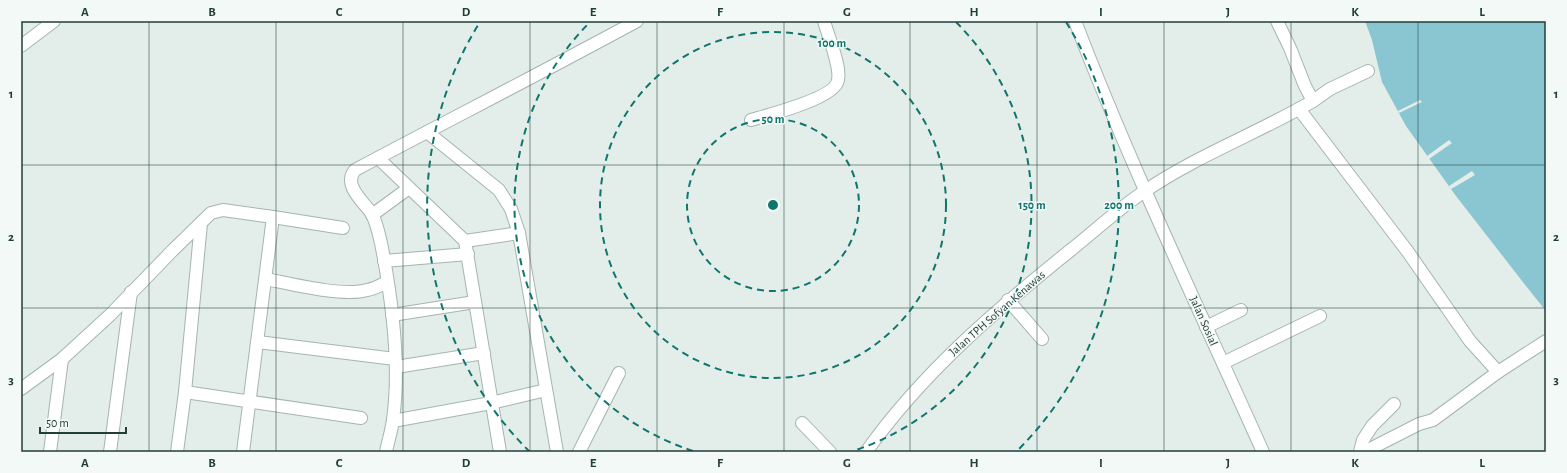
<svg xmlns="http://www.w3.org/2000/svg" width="1567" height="473" font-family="'Alegreya Sans',sans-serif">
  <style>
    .water { fill: #8ac5d2 }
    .pier { fill: #e3ede9 }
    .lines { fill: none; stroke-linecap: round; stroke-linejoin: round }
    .minor-casing { stroke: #a5b5b0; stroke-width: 14 }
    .minor { stroke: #fff; stroke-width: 12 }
    .grid { fill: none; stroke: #223e38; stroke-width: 1; stroke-opacity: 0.55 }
    .ring { fill: none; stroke: #0f766e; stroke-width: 2; stroke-dasharray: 7 5 }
    .labels { text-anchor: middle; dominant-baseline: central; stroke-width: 3; stroke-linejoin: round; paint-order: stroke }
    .street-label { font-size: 12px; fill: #223e38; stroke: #f3f9f6 }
    .centre { fill: #0f766e; stroke: #f3f9f6; stroke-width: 2 }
    .ring-label { font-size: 12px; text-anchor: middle; font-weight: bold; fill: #0f766e; stroke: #f3f9f6; stroke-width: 3; stroke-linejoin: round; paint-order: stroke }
    .neatline { fill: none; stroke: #223e38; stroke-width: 1.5 }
    .grid-label { font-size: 13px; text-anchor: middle; font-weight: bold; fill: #223e38 }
  </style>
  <rect width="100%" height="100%" fill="#e3ede9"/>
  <!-- water -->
  <path class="water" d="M1365,21h181v290l-20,-25 -70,-90 -50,-70 -24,-44 -10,-42z"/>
  <!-- pier -->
  <g class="pier">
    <path d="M1420,100l2,2 -23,11 -1,-2z"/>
    <path d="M1449,140l3,3 -23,16 -2,-3z"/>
    <path d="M1472,171l3,4 -24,14 -2,-3z"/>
  </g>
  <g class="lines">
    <defs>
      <g id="minor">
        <path d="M1075,21c56,146 124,288 188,431"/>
        <path d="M21,46l33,-25"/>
        <path d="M1313,101l17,-12 38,-18"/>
        <path d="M1299,109l109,143 62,89 28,31"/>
        <path d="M751,120c17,-5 85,-22 87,-40 3,-14 -10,-44 -14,-59"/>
        <path d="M427,132l72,58 12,19 8,24"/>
        <path d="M378,158l87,83 35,211"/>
        <path d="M372,215l37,-27"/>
        <path d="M273,217l70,11"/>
        <path d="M465,241l54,-8 38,219"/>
        <path d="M384,261l84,-7"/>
        <path d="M266,279c26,5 77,18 101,11 7,-1 14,-5 20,-8"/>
        <path d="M1008,300l34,39"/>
        <path d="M392,315l83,-13"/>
        <path d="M1206,327l35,-17"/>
        <path d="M258,342l137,17"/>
        <path d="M1223,363l97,-47"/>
        <path d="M396,367l88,-14"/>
        <path d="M21,389l41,-30 48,-44 62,-64 39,-38 12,-3 50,7 -30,235"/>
        <path d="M185,392l176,26"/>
        <path d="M393,421l98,-18 55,-13"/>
        <path d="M802,423l28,29"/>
        <path d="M50,452l12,-93"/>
        <path d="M110,452l21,-160"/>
        <path d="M177,452l8,-60 16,-169"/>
        <path d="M386,452c2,-11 6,-22 7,-33 8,-56 -1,-120 -12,-176 -2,-9 -5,-21 -9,-29 -8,-12 -30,-29 -17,-44 94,-50 188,-98 282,-149"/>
        <path d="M579,452l40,-79"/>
        <path d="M866,452c57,-80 130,-142 206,-203 24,-19 47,-41 73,-58 53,-36 113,-58 168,-90l-8,-15 -15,-38 -13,-27"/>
        <path d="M1360,452l3,-12 9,-14 22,-22"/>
        <path d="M1364,452l55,-28 14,-4 65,-48 48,-31"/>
      </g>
    </defs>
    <!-- minor casing -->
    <use href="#minor" class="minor-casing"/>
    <!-- minor -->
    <use href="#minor" class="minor"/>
  </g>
  <!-- grid -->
  <path class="grid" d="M149,21v431M276,21v431M403,21v431M530,21v431M657,21v431M784,21v431M910,21v431M1037,21v431M1164,21v431M1291,21v431M1418,21v431M21,165h1525M21,308h1525"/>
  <!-- distance rings -->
  <g class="ring">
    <circle cx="773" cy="205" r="86"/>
    <circle cx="773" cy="205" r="173"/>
    <path d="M693 451A259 259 0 0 1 590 22M956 22A259 259 0 0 1 853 451"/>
    <path d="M530 452A346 346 0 0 1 480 22M1066 22A346 346 0 0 1 1016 452"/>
  </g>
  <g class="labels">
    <!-- street labels -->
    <g class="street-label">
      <text transform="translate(997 313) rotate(-41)">Jalan TPH Sofyan Kenawas</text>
      <text transform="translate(1204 321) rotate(66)">Jalan Sosial</text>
    </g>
  </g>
  <circle cx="773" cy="205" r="6" class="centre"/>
  <g class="ring-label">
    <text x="832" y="47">100 m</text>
    <text x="773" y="123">50 m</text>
    <text x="1032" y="209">150 m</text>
    <text x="1119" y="209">200 m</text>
  </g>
  <!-- border -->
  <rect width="1567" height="473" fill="none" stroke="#f3f9f6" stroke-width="44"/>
  <!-- scale -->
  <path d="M40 427v6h86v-6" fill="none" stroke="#223e38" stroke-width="2"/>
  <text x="46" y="427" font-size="12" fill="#223e38" stroke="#f3f9f6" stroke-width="3" paint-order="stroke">50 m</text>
  <rect x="22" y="22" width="1523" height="429" class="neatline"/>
  <g class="grid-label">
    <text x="85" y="16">A</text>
    <text x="212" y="16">B</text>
    <text x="339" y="16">C</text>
    <text x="466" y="16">D</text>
    <text x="593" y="16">E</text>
    <text x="720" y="16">F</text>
    <text x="847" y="16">G</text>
    <text x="974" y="16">H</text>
    <text x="1101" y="16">I</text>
    <text x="1228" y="16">J</text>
    <text x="1355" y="16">K</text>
    <text x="1482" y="16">L</text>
    <text x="11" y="98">1</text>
    <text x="1556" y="98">1</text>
    <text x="11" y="241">2</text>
    <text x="1556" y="241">2</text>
    <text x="11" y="384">3</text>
    <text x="1556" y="384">3</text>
    <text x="85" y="467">A</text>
    <text x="212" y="467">B</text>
    <text x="339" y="467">C</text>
    <text x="466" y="467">D</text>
    <text x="593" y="467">E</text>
    <text x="720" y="467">F</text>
    <text x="847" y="467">G</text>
    <text x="974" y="467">H</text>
    <text x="1101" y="467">I</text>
    <text x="1228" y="467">J</text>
    <text x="1355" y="467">K</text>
    <text x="1482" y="467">L</text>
  </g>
</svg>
